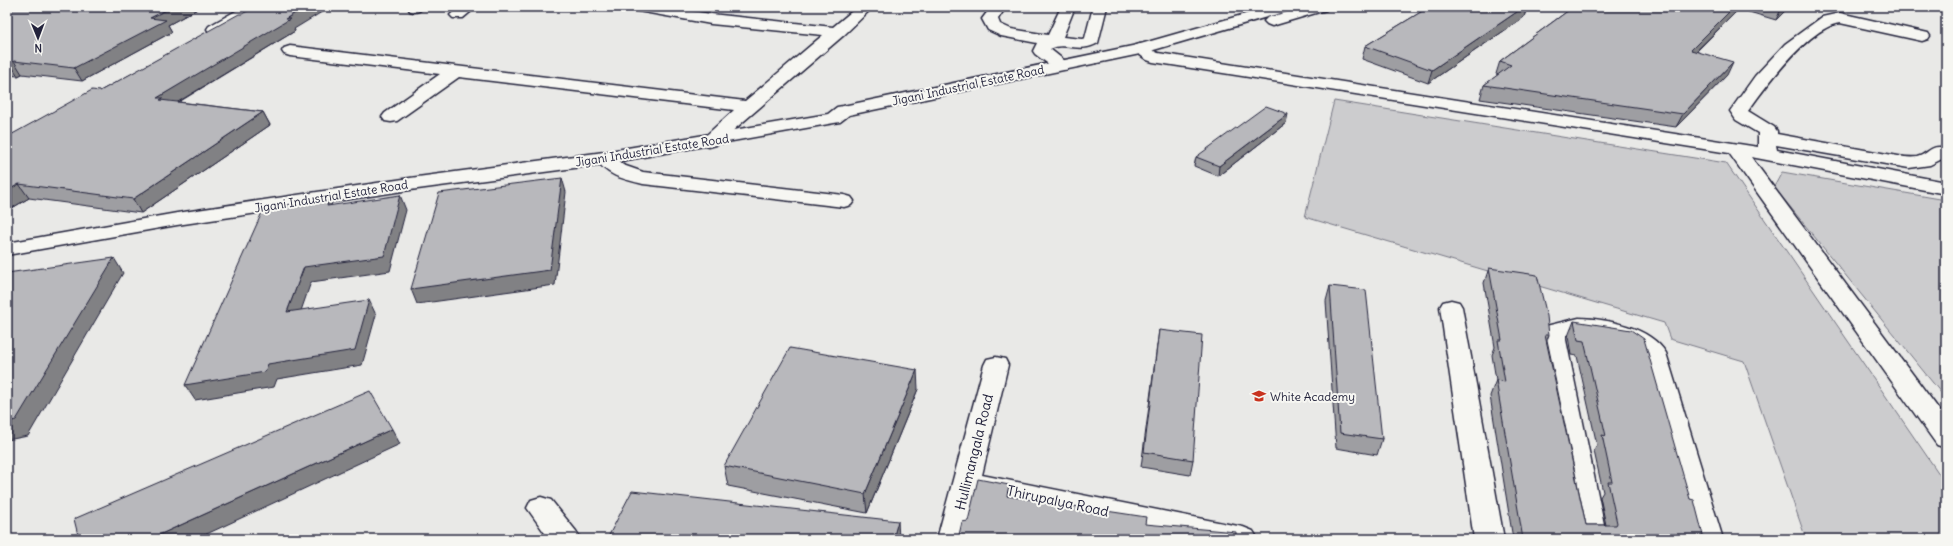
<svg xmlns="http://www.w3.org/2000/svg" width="1953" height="546" font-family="Delius,sans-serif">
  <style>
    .green { fill: #ccccce; stroke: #777784 }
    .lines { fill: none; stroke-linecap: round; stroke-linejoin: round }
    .minor-casing { stroke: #22223b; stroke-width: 3 }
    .major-casing { stroke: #22223b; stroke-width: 3 }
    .minor { fill: #f6f6f2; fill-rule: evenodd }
    .major { fill: #f6f6f2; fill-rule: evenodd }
    .wall { fill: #9e9ea2; stroke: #22223b }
    .shaded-wall { fill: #818184; stroke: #22223b }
    .building { fill: #b8b8bc; stroke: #22223b }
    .labels { text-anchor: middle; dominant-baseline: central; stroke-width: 4; stroke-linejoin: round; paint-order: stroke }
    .street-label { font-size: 12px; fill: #22223b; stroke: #f6f6f2 }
    .poi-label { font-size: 12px; fill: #22223b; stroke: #f6f6f2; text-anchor: start }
    .near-street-label { font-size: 14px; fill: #22223b; stroke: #f6f6f2 }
  </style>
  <rect width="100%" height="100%" fill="#e9e9e7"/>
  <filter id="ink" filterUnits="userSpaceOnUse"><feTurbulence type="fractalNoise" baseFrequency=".025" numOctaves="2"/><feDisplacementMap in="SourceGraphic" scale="8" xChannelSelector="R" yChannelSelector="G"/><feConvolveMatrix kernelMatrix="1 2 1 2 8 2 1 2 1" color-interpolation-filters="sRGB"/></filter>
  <g filter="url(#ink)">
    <!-- green -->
    <g class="green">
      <path d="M1334,101l392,62 220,321v55h-140l-62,-178 -74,-22 -6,-16 -359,-106z"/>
      <path d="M1782,172l164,28v199l-172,-212z"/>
    </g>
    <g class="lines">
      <defs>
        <g id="minor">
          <path d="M243,7h18l-2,3 -38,22 -6,2 -6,-2 -2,-3 2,-3z"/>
          <path d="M408,7h15c-3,5 -7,6 -13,4z"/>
          <path d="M459,7h17l-13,11h-10l-3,-3z"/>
          <path d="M631,7h35l45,7 122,13 24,-20h16l-29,28 -128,110 -7,2 -7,-2 -2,-4 34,-31 -275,-33 -62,44 -6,1 -6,-1 -3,-4 3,-4 55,-39 -150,-18 -6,-2 -2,-3 2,-3 6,-2 455,55 78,-66 -112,-11 -73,-13 -5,-1z"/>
          <path d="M991,7h15l-8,12 2,5 11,5 37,6 13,-28h14l-12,30 19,2 3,-1 8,-31h14l-9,36c-19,11 -32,-2 -48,6l20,16 -2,4c-13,3 -23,-8 -33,-15l-2,-3 4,-8 -36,-7 -13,-6 -6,-11z"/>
          <path d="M1840,13l88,20 2,3 -2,3 -6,2 -82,-18c-31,4 -74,63 -92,88l26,16 3,4v3l121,22c6,1 13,2 19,1 13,-3 12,-13 29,-9v12l-4,-1 -12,6 -21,3 -133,-23 1,5 169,32v12l-195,-37 195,262v29l-9,-3 -208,-292 -576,-91 -6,-2 -15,-11 2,-3 6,-2 18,9 600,94v-14l-22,-13 -6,-9 25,-35 30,-32 37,-27z"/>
          <path d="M604,152l7,2 12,11 20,7 201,23 7,2 3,4 -3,4 -7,2 -201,-23c-20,-5 -36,-8 -48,-26l2,-4z"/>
          <path d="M1451,300l8,2 3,5 42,232h-30l-34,-232 3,-5z"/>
          <path d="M1579,318c29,1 71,9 87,35l57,186h-30l-50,-182c-21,-18 -49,-28 -77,-22v5l41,199h-30l-35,-199v-9l4,-5z"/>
          <path d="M996,357l9,2 3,6 -26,110 261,52 10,4 5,8h-71l-210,-44 -10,44h-30l47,-174 3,-6z"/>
          <path d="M541,497l10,3 25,31 5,8h-32l-22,-31 4,-8z"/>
        </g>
        <g id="major">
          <path d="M1270,7h23l-2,3 -151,44 -291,61 -9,7 -6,1 -230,41 -194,26 -233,35 -170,30v-12l170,-30 233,-35 194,-26 224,-38 9,-7 6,-1 294,-61z"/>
          <path d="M1304,7h24l-2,3 -54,16 -5,-2 -3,-3 3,-3z"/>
        </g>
      </defs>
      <!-- minor casing -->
      <use href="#minor" class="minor-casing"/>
      <!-- major casing -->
      <use href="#major" class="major-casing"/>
      <!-- minor -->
      <use href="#minor" class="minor"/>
      <!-- major -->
      <use href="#major" class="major"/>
    </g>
    <!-- wall -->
    <g class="wall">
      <path d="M7,7h194l-33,18 4,7 -90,49 -60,-7 -4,2 -11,-1z"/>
      <path d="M1429,7h98l-3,10 -96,66 -66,-24 3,-13z"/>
      <path d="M1573,7h216l-13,13 -37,-11 -42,42 30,24 -51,52 -196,-28 4,-14 14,-10 -2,-1 4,-13z"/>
      <path d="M242,14l52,15 1,2 -116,71 84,10 7,13 -129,88 -112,-15 -22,13v-74l93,-46z"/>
      <path d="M1286,123l-68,53 -24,-10 2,-9z"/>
      <path d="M1489,268l60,67 -2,5 39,185h20l-6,-28 3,-5 -9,-41 3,-6 -20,-89 -6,-1 -3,-19 6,-15 116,178 14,40h-191l-23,-143 6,-16 -4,-25 3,-8 -11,-64z"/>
      <path d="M1330,286l52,153 -5,16 -41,-7 -10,-147z"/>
      <path d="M1159,330l34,130 -3,15 -49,-8z"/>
      <path d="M918,389l-51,124 -139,-27 -4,-20z"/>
    </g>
    <!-- shaded-wall -->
    <g class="shaded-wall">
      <path d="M172,7h29l-33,18 4,7 -90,49 -8,-13 76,-50z"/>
      <path d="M305,7h25l-36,22 1,2 -127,77 -11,-10z"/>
      <path d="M1524,7h3l-3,10 -96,66 4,-13z"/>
      <path d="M1734,7h6l-1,2 -54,53 6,-12z"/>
      <path d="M1782,7h7l-13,13z"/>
      <path d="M14,61l8,13 -4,2 -8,-13z"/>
      <path d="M1733,62l-6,13 -51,52 7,-13z"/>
      <path d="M263,112l7,13 -129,88 -8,-14z"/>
      <path d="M1288,114l-2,9 -68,53 1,-10z"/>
      <path d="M562,178l4,14 -11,93 -138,19 -6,-15z"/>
      <path d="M19,184l10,14 -22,13v-20z"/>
      <path d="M400,195l6,15 -16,61 -79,11 -16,46 -8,-16 17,-45z"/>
      <path d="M329,199l7,15 -9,-8z"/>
      <path d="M114,258l9,15 -95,163 -21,4v-18z"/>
      <path d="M369,300l7,15 -14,50 -85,14 -3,8 -79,13 -10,-15z"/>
      <path d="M917,370l1,19 -51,124 -2,-19z"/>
      <path d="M392,429l8,15 -204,95h-46z"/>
      <path d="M1009,485l-1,18 -1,-7z"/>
      <path d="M898,521l1,18h-6z"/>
    </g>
    <!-- building -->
    <g class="building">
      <path d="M7,7h165l-22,11 16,2 -92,48 -60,-7 -4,2h-3z"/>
      <path d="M255,7h50l-20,12h5l-133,79h6l-3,2 103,12 -130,87 -114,-15 -12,7v-54l85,-47 8,1 139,-77h3z"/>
      <path d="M1429,7h95l-92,63 -67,-24z"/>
      <path d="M1573,7h161l-43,43 42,12 -50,52 -199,-29 27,-20 -11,-4z"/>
      <path d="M1266,106l22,8 -69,52 -23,-9z"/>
      <path d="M562,178l-12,92 -139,19 28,-96z"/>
      <path d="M400,195l-16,61 -80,11 -17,45 82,-12 -14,50 -87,14 -3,8 -80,13 79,-177 65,-9 -2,7z"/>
      <path d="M114,258l-98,162 -9,2v-149z"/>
      <path d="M1489,268l48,7 10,41 2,19h-4l41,190h30l1,-2 -9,-41h4l-10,-47 4,1 -22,-95 -6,-1 -4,-19 57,9 13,9 46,160 4,1 10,39h-181l-27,-159 9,2 -7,-42h4z"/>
      <path d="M1330,286l36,4 16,149 -42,-6z"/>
      <path d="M1159,330l43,5 -9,125 -49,-8z"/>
      <path d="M790,348l127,22 -52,124 -141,-28z"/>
      <path d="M370,391l22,38 -242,110h-71l-5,-20z"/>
      <path d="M978,479l31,6 -2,11 139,21 -1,7 91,8v7h-278l4,-17 6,-1z"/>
      <path d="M632,491l266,30 -5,18h-286z"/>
    </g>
  </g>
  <!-- icons -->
  <defs>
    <symbol id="school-bare" viewBox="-9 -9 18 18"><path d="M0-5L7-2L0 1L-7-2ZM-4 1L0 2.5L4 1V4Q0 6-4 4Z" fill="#c8321e" stroke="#f6f6f2" stroke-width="2.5" paint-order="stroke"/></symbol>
  </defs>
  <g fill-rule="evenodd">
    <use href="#school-bare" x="1249" y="386" width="20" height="20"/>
  </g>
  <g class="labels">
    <!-- street labels -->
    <g class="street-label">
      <text transform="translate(968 85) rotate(-12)">Jigani Industrial Estate Road</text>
      <text transform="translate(652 150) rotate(-9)">Jigani Industrial Estate Road</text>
      <text transform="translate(331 196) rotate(-9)">Jigani Industrial Estate Road</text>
    </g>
    <!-- poi labels -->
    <g class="poi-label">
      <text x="1270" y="396">White Academy</text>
    </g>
    <!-- near-street labels -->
    <g class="near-street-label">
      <text transform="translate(974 452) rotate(-76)">Hullimangala Road</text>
      <text transform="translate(1058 501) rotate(12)">Thirupalya Road</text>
    </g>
  </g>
  <!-- margin -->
  <rect width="1953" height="546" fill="none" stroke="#f6f6f2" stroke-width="24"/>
  <rect x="12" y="12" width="1929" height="522" fill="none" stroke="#22223b" stroke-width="1.5" filter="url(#ink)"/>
  <!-- north arrow -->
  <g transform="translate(38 38) rotate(179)" stroke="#f6f6f2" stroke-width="3" paint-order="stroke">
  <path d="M0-3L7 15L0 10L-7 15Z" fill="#22223b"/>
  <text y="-6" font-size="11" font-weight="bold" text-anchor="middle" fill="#22223b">N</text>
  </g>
</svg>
